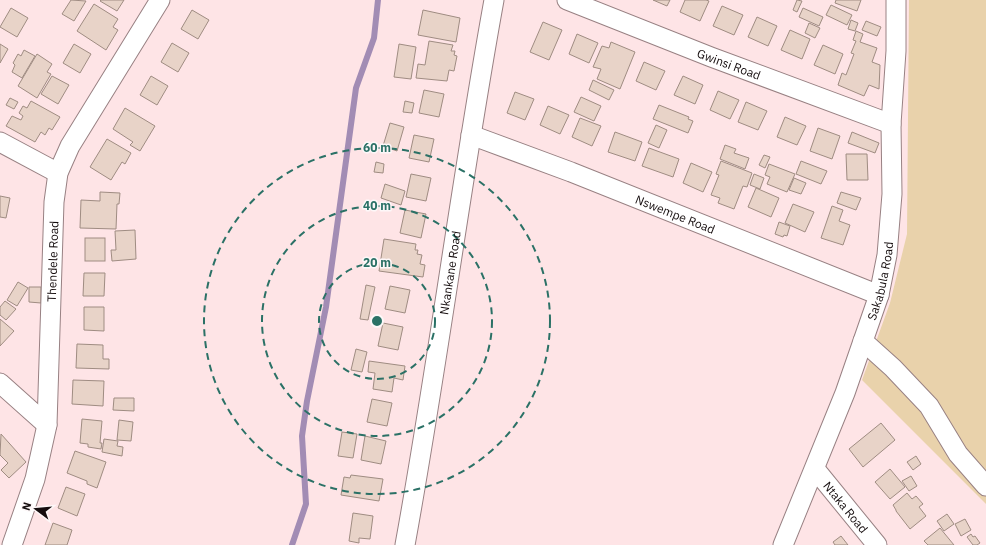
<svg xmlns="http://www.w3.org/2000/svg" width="986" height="545" font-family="'IBM Plex Sans',sans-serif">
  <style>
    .green { fill: #e9d2ab }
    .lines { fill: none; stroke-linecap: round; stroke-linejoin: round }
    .stream { stroke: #a28cb4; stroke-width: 6 }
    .building { fill: #e8d3c8; stroke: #9f8c82 }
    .minor-casing { stroke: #988183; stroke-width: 21 }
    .minor { stroke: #fff; stroke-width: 19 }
    .ring { fill: none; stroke: #2b7166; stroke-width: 2; stroke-dasharray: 7 5 }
    .labels { text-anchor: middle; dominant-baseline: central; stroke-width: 3; stroke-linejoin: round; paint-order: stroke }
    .street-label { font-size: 12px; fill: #150d0e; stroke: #fdf7f8 }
    .centre { fill: #2b7166; stroke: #fdf7f8; stroke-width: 2 }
    .ring-label { font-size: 12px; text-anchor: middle; font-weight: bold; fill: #2b7166; stroke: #fdf7f8; stroke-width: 3; stroke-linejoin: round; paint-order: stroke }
  </style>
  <rect width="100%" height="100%" fill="#fee4e6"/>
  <!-- green -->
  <path class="green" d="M909,0h77v504l-124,-124 28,-77 17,-69z"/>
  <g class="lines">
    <!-- stream -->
    <path class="stream" d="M292,545l14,-41 -4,-68 5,-35 19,-94 30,-219 18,-50 4,-38"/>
  </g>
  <!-- building -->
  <g class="building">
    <path d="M71,0l15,1 -12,20 -12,-7z"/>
    <path d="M101,0h23l-7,11 -17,-10z"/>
    <path d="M653,0h17l-3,6z"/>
    <path d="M685,0h21l3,1 -9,20 -20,-9z"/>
    <path d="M797,0l5,1 -5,11 -4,-2z"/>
    <path d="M836,0h25l-4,11 -22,-8z"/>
    <path d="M94,4l24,15 -5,8 5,3 -12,20 -29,-19z"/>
    <path d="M831,5l21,10 -5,10 -21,-10z"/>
    <path d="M722,6l21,9 -9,20 -21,-9z"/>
    <path d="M11,8l17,10 -11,19 -17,-10z"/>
    <path d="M803,8l20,9 -4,9 -20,-9z"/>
    <path d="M192,10l17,10 -11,19 -17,-10z"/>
    <path d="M423,10l37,8 -4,24 -38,-7z"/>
    <path d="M757,17l20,9 -9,20 -20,-9z"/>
    <path d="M851,20l7,3 -3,8 -7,-2z"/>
    <path d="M866,21l15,6 -4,9 -15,-6z"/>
    <path d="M543,22l19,8 -13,30 -19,-8z"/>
    <path d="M809,23l11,5 -5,10 -10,-5z"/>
    <path d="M790,30l20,9 -8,20 -21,-9z"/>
    <path d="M856,31l7,3 -3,8 17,6 -5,14 8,3 -1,24 -10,-4 -5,11 -26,-11 4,-12 4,2 8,-21 -3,-1 5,-12 -3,-1z"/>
    <path d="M577,34l21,9 -9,20 -20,-9z"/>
    <path d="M429,41l24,4 -2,6h4l-1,4 3,1 -3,15 -5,-1 -2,11 -31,-3 2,-14 7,1z"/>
    <path d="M611,42l24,10 -15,37 -23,-10 4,-10 -8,-2 9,-21 7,2z"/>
    <path d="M172,43l17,10 -11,19 -17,-10z"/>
    <path d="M0,44l8,5 -8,14z"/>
    <path d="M74,44l17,10 -11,19 -17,-10z"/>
    <path d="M399,44l17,3 -5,32 -17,-2z"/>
    <path d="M823,45l20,9 -8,20 -21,-9z"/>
    <path d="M24,50l11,6 -13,22 -10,-6 3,-7 -2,-2 5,-9 3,2z"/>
    <path d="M37,54l15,10 -5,8 4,2 -14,24 -19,-12z"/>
    <path d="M644,62l21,9 -9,19 -20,-9z"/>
    <path d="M52,76l17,9 -11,19 -17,-10z"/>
    <path d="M151,76l17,10 -11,19 -17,-10z"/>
    <path d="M683,76l20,9 -8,19 -21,-9z"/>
    <path d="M593,80l21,10 -5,10 -20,-10z"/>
    <path d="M424,90l20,4 -5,23 -20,-4z"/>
    <path d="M718,91l21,9 -9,19 -20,-9z"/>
    <path d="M515,92l19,7 -9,21 -18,-7z"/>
    <path d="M581,97l20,9 -7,15 -20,-9z"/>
    <path d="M10,98l8,4 -4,7 -8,-4z"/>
    <path d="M31,101l29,16 -8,13 -3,-2 -4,7 -4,-3 -6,10 -29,-16 6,-10 9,4 2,-4 -4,-3 4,-7 4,2z"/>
    <path d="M405,101l9,2 -2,10 -9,-1z"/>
    <path d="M746,102l21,9 -9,19 -20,-8z"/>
    <path d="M659,105l30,12 -1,2 5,2 -5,12 -35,-14z"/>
    <path d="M548,106l21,9 -9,19 -20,-9z"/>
    <path d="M125,108l30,18 -15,25 -10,-6 3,-3 -20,-13z"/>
    <path d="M785,117l21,9 -9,19 -20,-8z"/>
    <path d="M580,118l21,8 -9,20 -20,-9z"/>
    <path d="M390,123l14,4 -7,24 -14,-5z"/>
    <path d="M656,125l11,5 -8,18 -11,-5z"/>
    <path d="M818,128l22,8 -8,23 -22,-8z"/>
    <path d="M615,132l27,10 -7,19 -27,-9z"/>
    <path d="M852,132l27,11 -4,10 -27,-10z"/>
    <path d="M414,135l20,4 -5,23 -20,-4z"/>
    <path d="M107,139l24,14 -6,11 -3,-2 -11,18 -21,-13z"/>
    <path d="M725,145l11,4 -2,4 15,5 -4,11 -25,-10z"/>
    <path d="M649,148l30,11 -6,18 -31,-11z"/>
    <path d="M846,154h21l1,26h-21z"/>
    <path d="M764,155l6,2 -5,11 -6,-3z"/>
    <path d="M721,161l31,12 -5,14 -4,-1 -9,23 -16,-6 2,-5 -9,-3 8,-20 -3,-1z"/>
    <path d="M801,161l26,10 -6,13 -25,-10z"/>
    <path d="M376,162l8,2 -1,9 -9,-1z"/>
    <path d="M691,163l21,9 -9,20 -20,-9z"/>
    <path d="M769,164l26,10 -8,18 -20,-8 3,-7 -5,-2z"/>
    <path d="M411,174l20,4 -5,23 -20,-4z"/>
    <path d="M754,174l10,4 -4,11 -10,-4z"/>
    <path d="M794,178l12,5 -5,11 -12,-4z"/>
    <path d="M385,184l20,7 -4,14 -20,-7z"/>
    <path d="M756,188l23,10 -8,19 -23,-10z"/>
    <path d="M100,192l20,1 -1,11h-2l-1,25 -36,-1 1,-28 19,1z"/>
    <path d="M841,192l20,6 -5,12 -19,-7z"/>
    <path d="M0,196l10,2 -4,20 -6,-1z"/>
    <path d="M793,204l21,8 -9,20 -20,-9z"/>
    <path d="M832,206l11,4 -4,11 11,4 -7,20 -22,-7z"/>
    <path d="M405,210l21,4 -5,24 -21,-5z"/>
    <path d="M779,222l11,4 -3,10 -3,-1 -1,2 -8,-3z"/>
    <path d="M135,230l1,29 -24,2 -1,-11h5l-1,-19z"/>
    <rect x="85" y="238" width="20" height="23"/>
    <path d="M384,239l32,5 -1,6h3l-1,4 5,1 -2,9 5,1 -2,12 -44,-6z"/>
    <path d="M84,273h21l-1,23h-21z"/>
    <path d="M18,282l10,6 -11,18 -10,-6z"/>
    <path d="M366,285l9,2 -7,33 -8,-1z"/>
    <path d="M390,286l20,4 -5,23 -20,-4z"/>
    <path d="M29,287h12v16l-12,-1z"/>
    <path d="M5,301l11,8 -10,11 -6,-5v-8z"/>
    <path d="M84,307h20v24l-20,-1z"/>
    <path d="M0,319l14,12 -14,15z"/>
    <path d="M383,323l20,4 -5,23 -20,-4z"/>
    <path d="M77,344l26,1v14h6v10l-33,-1z"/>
    <path d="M356,349l11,3 -5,20 -11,-2z"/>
    <path d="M369,361l36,5 -2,14 -9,-2 -2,14 -19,-3 2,-16 -7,-1z"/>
    <path d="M73,380l31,1 -1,25 -31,-2z"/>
    <path d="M114,398h20v13l-21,-1z"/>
    <path d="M372,399l20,4 -5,23 -20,-4z"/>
    <path d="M82,419l20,2 -2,22h2l-1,6 -13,-2v-3l-8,-1z"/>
    <path d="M119,420l14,2 -2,19 -14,-1z"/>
    <path d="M881,423l14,17 -32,27 -14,-18z"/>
    <path d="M342,432l15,2 -4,24 -15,-2z"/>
    <path d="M1,434l25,28 -17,16 -8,-8 7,-7 -8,-8z"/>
    <path d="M365,436l21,5 -5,23 -20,-4z"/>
    <path d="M104,439l14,2 -1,5 6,1 -1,9 -20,-4z"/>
    <path d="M75,451l31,11 -9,26 -10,-4v-3l-20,-8z"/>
    <path d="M916,456l5,8 -8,6 -6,-8z"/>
    <path d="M890,469l15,18 -15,12 -15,-17z"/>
    <path d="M351,475l32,4 -4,22 -38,-6 3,-18 6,1z"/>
    <path d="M911,476l6,10 -8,5 -7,-10z"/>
    <path d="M66,487l19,7 -8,22 -19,-8z"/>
    <path d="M907,493l5,6 4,-3 7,8 -4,3 7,9 -16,13 -14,-18v-1l-3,-5z"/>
    <path d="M353,513l20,3 -3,23 -11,-1v5l-10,-2z"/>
    <path d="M947,514l7,10 -10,7 -7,-10z"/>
    <path d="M965,519l6,11 -10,6 -6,-12z"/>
    <path d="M53,523l19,7 -5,15h-22z"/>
    <path d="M940,528l14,17h-26l-4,-4z"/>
    <path d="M971,534l2,3 2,-1 5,7 -3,2h-4l-6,-8z"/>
    <path d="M841,536l7,9h-13l-2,-3z"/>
  </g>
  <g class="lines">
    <defs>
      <g id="minor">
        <path id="s1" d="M567,0l144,57 180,67"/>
        <path id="s2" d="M471,135l100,37 308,123"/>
        <path d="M0,142l58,31"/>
        <path d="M863,341l30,27 36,38 29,48 28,32"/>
        <path d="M0,383l47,42"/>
        <path id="s3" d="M815,469l62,76"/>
        <path id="s4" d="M12,545l23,-66 12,-54 7,-223 4,-29 12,-27 90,-146"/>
        <path id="s5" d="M405,545c33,-181 56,-364 89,-545"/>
        <path id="s6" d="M783,545l62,-152 34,-98 8,-40 5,-61 -1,-70 5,-73v-51"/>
      </g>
    </defs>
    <!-- minor casing -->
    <use href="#minor" class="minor-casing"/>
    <!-- minor -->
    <use href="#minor" class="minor"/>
  </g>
  <!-- distance rings -->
  <g class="ring">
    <circle cx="377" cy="321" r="58"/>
    <circle cx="377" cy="321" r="115"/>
    <circle cx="377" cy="321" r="173"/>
  </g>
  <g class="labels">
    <!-- street labels -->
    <g class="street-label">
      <text stroke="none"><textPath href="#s1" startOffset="174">Gwinsi Road</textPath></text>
      <text stroke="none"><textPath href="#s2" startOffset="219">Nswempe Road</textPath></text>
      <text stroke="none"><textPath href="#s4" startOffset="289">Thendele Road</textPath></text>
      <text stroke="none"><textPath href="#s5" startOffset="276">Nkankane Road</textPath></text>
      <text stroke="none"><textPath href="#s6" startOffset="282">Sakabula Road</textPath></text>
      <text stroke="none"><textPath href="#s3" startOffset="49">Ntaka Road</textPath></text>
    </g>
  </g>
  <circle cx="377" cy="321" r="6" class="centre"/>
  <g class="ring-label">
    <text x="377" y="152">60 m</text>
    <text x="377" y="210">40 m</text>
    <text x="377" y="267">20 m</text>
  </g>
  <!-- north arrow -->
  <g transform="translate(36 509) rotate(286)" stroke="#fdf7f8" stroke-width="3" paint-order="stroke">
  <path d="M0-3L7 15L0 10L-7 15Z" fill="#150d0e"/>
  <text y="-6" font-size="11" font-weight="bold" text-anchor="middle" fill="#150d0e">N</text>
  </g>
</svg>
